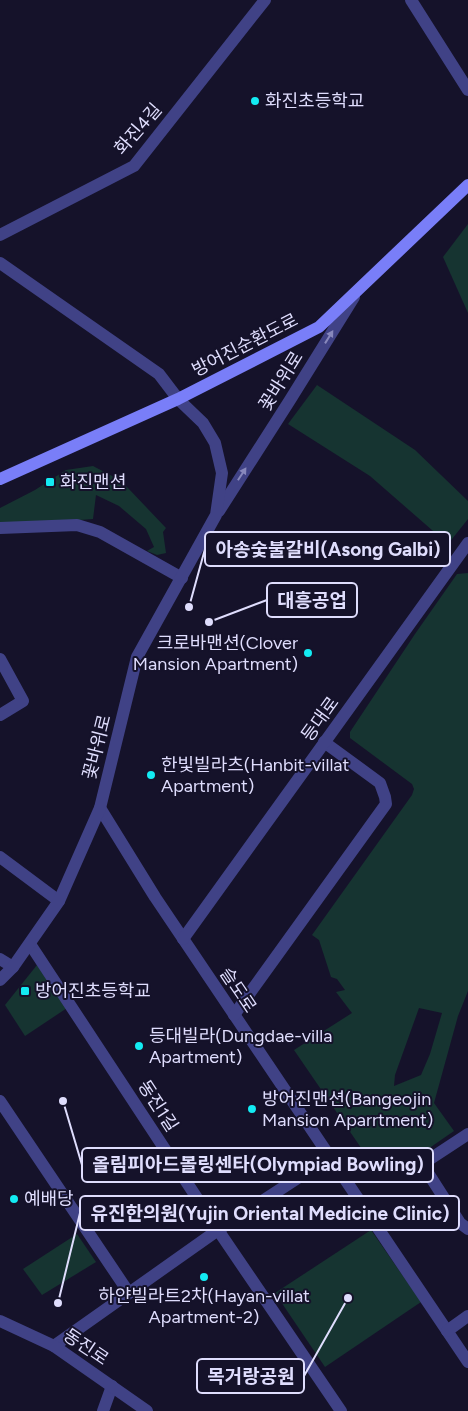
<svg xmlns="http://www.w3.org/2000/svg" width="468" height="1411" font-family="Figtree,'Noto Sans KR',sans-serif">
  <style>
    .green { fill: #163431; fill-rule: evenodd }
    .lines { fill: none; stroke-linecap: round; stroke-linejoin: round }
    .minor { stroke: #404286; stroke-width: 12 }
    .tertiary { stroke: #404286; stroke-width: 12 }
    .secondary { stroke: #797ef8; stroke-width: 12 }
    .oneway { fill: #8888bc }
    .poi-dot { fill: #13ebf3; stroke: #15122a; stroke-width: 2 }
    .labels { text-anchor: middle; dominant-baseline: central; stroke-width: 4; stroke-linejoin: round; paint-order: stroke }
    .poi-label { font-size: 18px; fill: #dfddfd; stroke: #15122a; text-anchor: start }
    .street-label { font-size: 18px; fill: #dfddfd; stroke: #15122a }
    .leader { fill: none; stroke: #dfddfd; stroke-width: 2 }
    .callout-dot { fill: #dfddfd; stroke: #15122a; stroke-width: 2 }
    .callout { fill: #15122a; stroke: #dfddfd; stroke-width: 2 }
    .callout-label { font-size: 19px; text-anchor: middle; font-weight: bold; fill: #dfddfd }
  </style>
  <rect width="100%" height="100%" fill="#15122a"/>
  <!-- green -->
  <g class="green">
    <path d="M468,224v89l-25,-56z"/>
    <path d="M317,385l98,65 53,51v18l-20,25 -78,-68 -82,-52z"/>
    <path d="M93,466l21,11 13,10 39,41 -3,4 3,21 -9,2 -10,-4 7,-4 -8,-18 -27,-23 -23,-11 -3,24 -93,7v-18l35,-18 31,-20z"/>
    <path d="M468,573v418l-10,25 -24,87 20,28 -58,40 -7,-13 -12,-7 -9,7 -74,-108 58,-37 -16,-21 9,-2 -8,-11 -6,-2 -12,-37 -7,-5 100,-140 2,-6 -2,-5 -62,-46v-6l65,-98 42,-60zM419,1008l23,5 -12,41 -9,21 -27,11 1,-11z"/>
    <path d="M37,965l30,43 -42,28 -20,-31z"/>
    <path d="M371,1230l50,72 -96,65 -50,-74z"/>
    <path d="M77,1234l19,28 -54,33 -19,-26z"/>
  </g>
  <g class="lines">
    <!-- minor -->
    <g class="minor">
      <path d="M411,0l57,90"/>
      <path d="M0,235l134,-69 131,-166"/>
      <path d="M0,263l159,111 19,25"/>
      <path d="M0,528l77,-3 23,7 82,46"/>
      <path d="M0,659l23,42 -23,14"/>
      <path d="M100,808l55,89 313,465"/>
      <path d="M0,857l59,44"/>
      <path d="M30,944l188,286 123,181"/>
      <path d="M0,959l13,8"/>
      <path d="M234,1015l152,-211 -1,-7 -5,-14 -56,-41"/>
      <path d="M0,1101l129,192"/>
      <path d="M468,1134l-38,25 -3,5 1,9 32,50 8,6"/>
      <path d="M54,1346l164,-116 112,-73"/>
      <path d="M103,1411l9,-25"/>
    </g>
    <!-- tertiary -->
    <g class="tertiary">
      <path d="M219,511l71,-111 64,-103"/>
      <path d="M183,939l285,-396"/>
      <path d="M0,980l13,-13 46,-66 41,-93 37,-151 79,-142 6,-42 -7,-30 -12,-20 -25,-24"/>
      <path d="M0,1321l54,25 93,65"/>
      <path d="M447,1331l21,-15"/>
    </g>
    <!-- secondary -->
    <path class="secondary" d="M0,479l178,-80 141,-72 149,-142"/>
  </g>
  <!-- one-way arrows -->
  <defs><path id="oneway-solid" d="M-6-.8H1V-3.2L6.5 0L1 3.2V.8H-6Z" transform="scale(1.25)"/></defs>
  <g class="oneway">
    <use href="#oneway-solid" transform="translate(329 337) rotate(-58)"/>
    <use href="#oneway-solid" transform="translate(242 474) rotate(-57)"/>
  </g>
  <!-- markers -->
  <g class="poi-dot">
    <circle cx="255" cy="101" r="5"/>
    <rect x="45" y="477" width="10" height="10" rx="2.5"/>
    <circle cx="308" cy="653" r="5"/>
    <circle cx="151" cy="775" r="5"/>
    <rect x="20" y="986" width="10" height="10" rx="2.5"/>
    <circle cx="139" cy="1046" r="5"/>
    <circle cx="252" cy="1109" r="5"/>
    <circle cx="14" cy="1199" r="5"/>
    <circle cx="204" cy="1277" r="5"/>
  </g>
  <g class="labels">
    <!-- poi labels -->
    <g class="poi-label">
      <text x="265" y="101">화진초등학교</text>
      <text x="60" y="482">화진맨션</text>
      <text x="298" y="643" text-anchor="end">크로바맨션(Clover<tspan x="298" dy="21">Mansion Apartment)</tspan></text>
      <text x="161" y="765">한빛빌라츠(Hanbit-villat<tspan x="161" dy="21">Apartment)</tspan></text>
      <text x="35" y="991">방어진초등학교</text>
      <text x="149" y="1036">등대빌라(Dungdae-villa<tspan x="149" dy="21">Apartment)</tspan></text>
      <text x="262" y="1099">방어진맨션(Bangeojin<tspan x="262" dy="21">Mansion Aparrtment)</tspan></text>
      <text x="24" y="1199">예배당</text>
      <text x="204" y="1296" text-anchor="middle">하얀빌라트2차(Hayan-villat<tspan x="204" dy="21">Apartment-2)</tspan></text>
    </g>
    <!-- street labels -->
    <g class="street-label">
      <text transform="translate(138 129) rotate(-49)">화진4길</text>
      <text transform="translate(245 345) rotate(-27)">방어진순환도로</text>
      <text transform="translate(281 381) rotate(-58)">꽃바위로</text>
      <text transform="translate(320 719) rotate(-54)">등대로</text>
      <text transform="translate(97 747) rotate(-76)">꽃바위로</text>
      <text transform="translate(238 990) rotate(56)">슬도로</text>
      <text transform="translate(158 1106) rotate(57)">동진1길</text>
      <text transform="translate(86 1347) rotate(34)">동진로</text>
    </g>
  </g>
  <!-- callouts -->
  <path class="leader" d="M189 607L205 549M209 622L267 600M63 1101L82 1165M58 1303L80 1213M348 1298L304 1376"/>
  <g class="callout-dot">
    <circle cx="189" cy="607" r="5"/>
    <circle cx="209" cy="622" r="5"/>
    <circle cx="63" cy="1101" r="5"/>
    <circle cx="58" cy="1303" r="5"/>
    <circle cx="348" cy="1298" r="5"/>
  </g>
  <g class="callout">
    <rect x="205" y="532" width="245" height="34" rx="5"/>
    <rect x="267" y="583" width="90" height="34" rx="5"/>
    <rect x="82" y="1148" width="351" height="34" rx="5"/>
    <rect x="80" y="1196" width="379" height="34" rx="5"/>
    <rect x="197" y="1359" width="107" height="34" rx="5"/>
  </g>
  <g class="callout-label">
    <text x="328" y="556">아송숯불갈비(Asong Galbi)</text>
    <text x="312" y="607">대흥공업</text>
    <text x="258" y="1171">올림피아드볼링센타(Olympiad Bowling)</text>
    <text x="270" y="1220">유진한의원(Yujin Oriental Medicine Clinic)</text>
    <text x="251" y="1383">목거랑공원</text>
  </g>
</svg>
